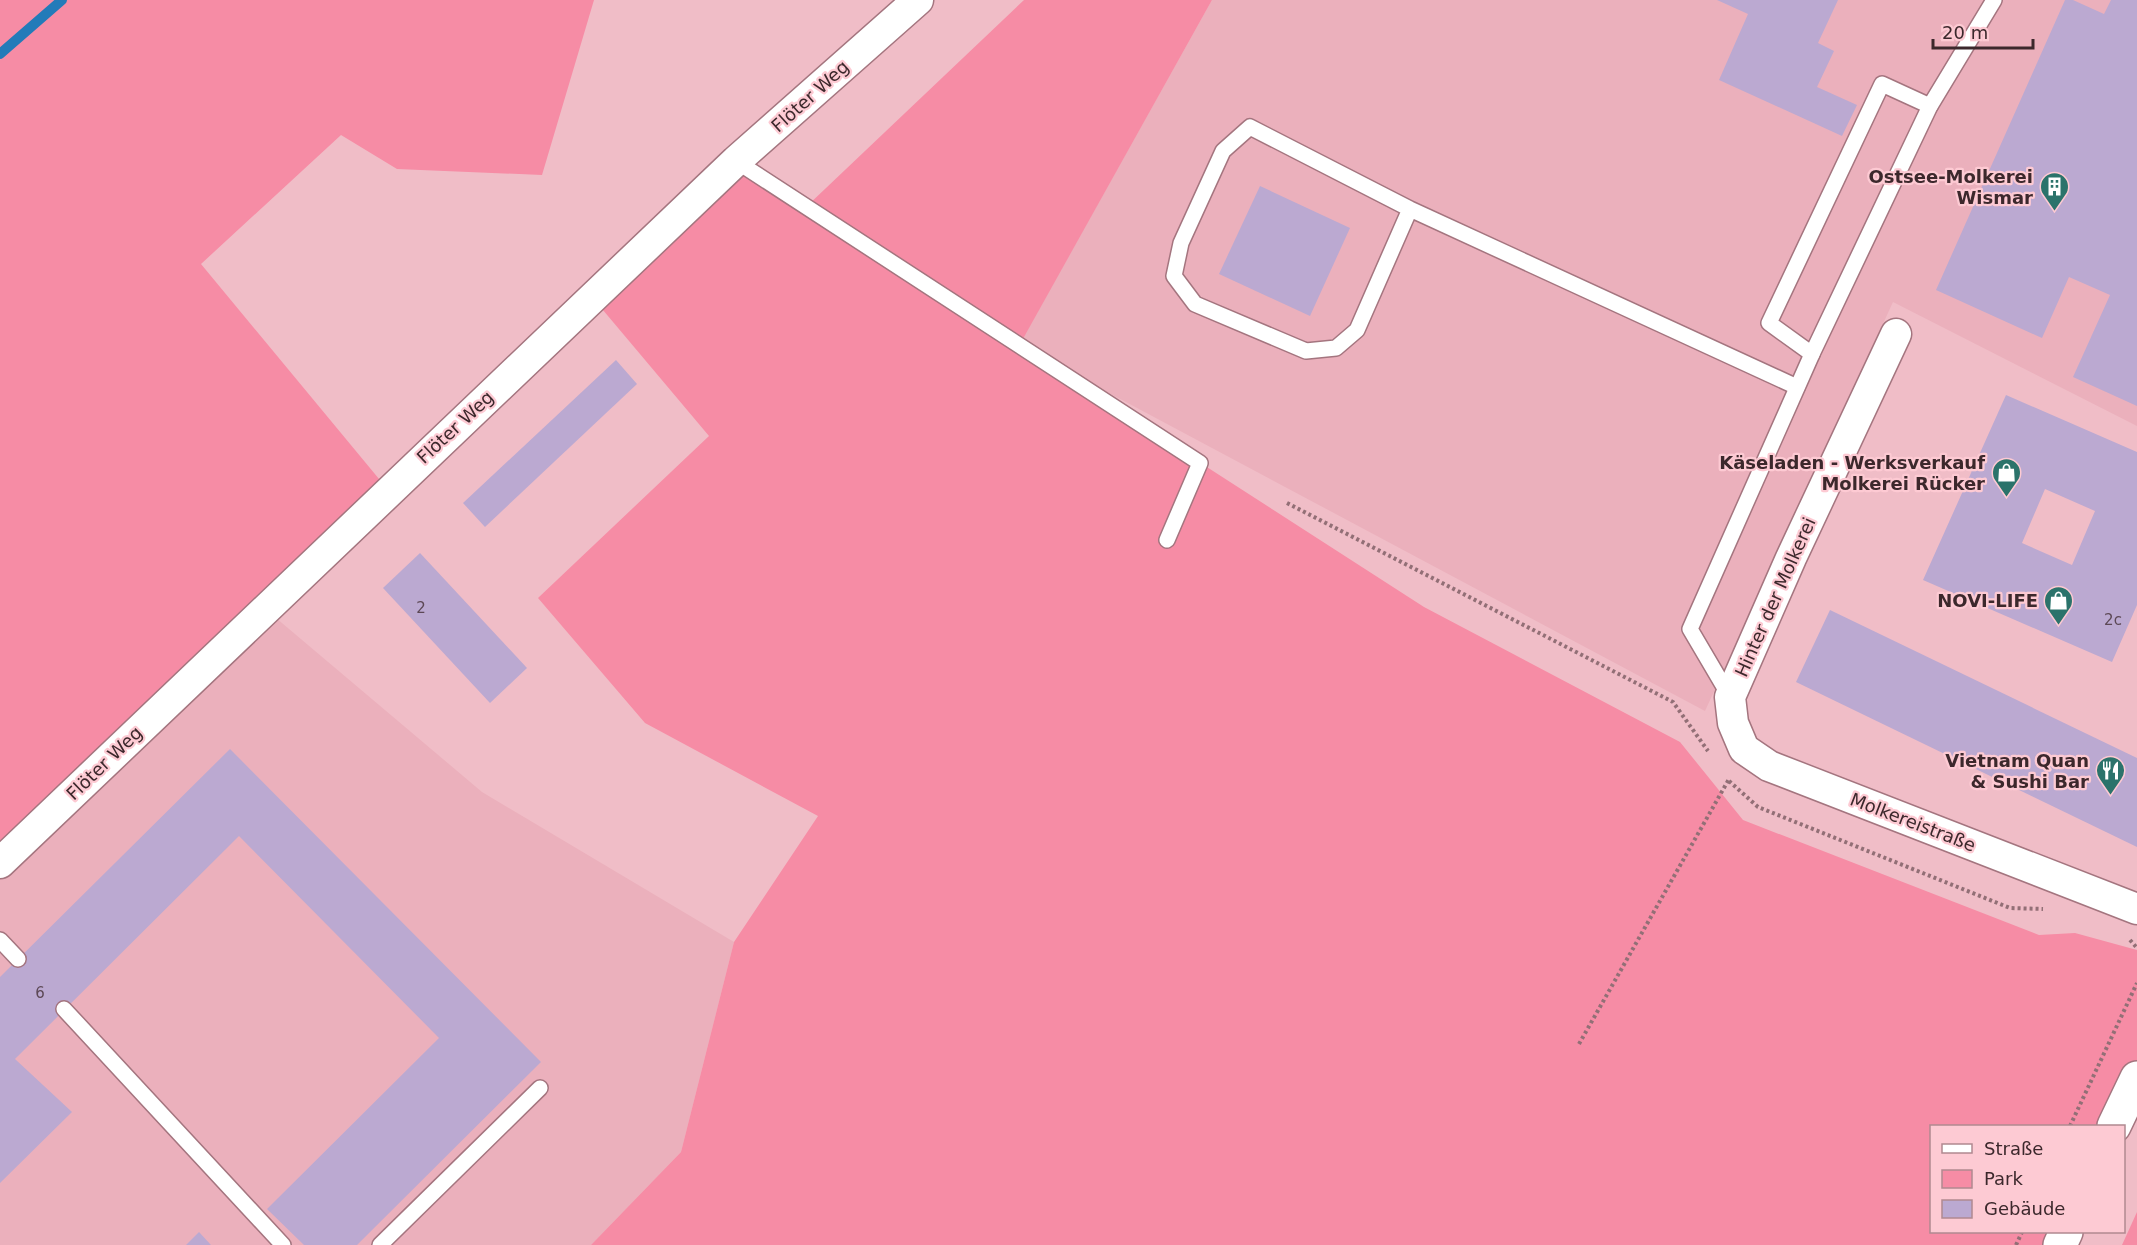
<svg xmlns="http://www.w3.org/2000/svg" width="2137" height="1245" font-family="'DejaVu Sans',sans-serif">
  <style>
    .built { fill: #ebb0bc }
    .green { fill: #f68ca5 }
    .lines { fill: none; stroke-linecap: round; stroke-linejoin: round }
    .stream { stroke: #237bb9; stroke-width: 10 }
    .building { fill: #bba9d1; fill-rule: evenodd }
    .lane-casing { stroke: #a4757f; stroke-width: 18 }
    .street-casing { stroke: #a4757f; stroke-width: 33 }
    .secondary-casing { stroke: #a4757f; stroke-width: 36 }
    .path { stroke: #926f76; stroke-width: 4; stroke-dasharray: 3 3; stroke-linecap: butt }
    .lane { stroke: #fff; stroke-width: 15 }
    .street { stroke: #fff; stroke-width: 30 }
    .secondary { stroke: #fff; stroke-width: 33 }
    .labels { text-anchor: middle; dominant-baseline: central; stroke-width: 4.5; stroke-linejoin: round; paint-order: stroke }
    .number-label { font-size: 15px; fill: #5c4855 }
    .street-label { font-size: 18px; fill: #3c282c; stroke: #fdcad3 }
    .poi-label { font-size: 18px; font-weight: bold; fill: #3c282c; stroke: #fdcad3; text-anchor: end }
  </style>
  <rect width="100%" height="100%" fill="#f0bdc7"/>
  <!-- built -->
  <g class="built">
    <path d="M1212,0h925v426l-244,-124 -188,409 -686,-366z"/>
    <path d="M263,607l219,185 252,150 -53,210 -90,93h-591v-383z"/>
  </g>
  <!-- green -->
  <g class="green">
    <path d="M0,0h594l-52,175 -145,-6 -56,-34 -140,129 188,227 -389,371z"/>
    <path d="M1024,0h188l-193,346 405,261 256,135 63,78 296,115 36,-2 62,17v128l-23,48h-182v106h134l-6,13h-1469l90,-93 53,-210 84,-126 -173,-93 -107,-125 171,-162 -117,-139 144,-136 70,46z"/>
    <path d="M2137,1212v33h-15z"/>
  </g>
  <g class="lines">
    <!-- stream -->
    <path class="stream" d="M0,54l62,-54"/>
  </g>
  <!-- building -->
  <g class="building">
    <path d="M1717,0h121l-20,43 16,8 -17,36 40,18 -15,31 -123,-56 29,-66z"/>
    <path d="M2065,0h8l31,14 7,-14h26v406l-64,-29 37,-82 -41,-18 -27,61 -106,-48z"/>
    <path d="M1260,186l90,42 -40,88 -91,-42z"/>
    <path d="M616,360l21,24 -152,143 -22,-24z"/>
    <path d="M2006,395l131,57v153l-25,57 -189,-82zM2045,489l50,22 -23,54 -50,-22z"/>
    <path d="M420,553l107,115 -37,35 -107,-115z"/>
    <path d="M1830,610l307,148v89l-341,-165z"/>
    <path d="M230,749l311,313 -184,183h-53l-37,-36 172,-171 -200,-202 -224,223 57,53 -72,71v-206z"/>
    <path d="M199,1232l12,13h-25z"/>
  </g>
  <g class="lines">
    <defs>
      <g id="lane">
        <path d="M736,161l464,302 -33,77"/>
        <path d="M1410,209l-53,121 -21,18 -30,3 -111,-47 -21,-28 7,-33 42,-92 27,-24 160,82 387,178"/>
        <path d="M1812,354l-43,-31 113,-239 48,22"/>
        <path d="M1730,697l-40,-68 122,-275 118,-248 64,-106"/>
        <path d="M0,940l18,19"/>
        <path d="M64,1009l219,236"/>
        <path d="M380,1245l160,-157"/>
      </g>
      <g id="street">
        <path d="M1896,334l-105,224 -61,139 3,26 11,26 25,17 368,143"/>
        <path d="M0,863l736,-702 182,-161"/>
      </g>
      <g id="secondary">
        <path d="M2114,1126l23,-48"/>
        <path d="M2060,1245l6,-13"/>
      </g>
    </defs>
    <!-- lane casing -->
    <use href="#lane" class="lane-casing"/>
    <!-- street casing -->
    <use href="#street" class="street-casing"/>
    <!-- secondary casing -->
    <use href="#secondary" class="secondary-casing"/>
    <!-- path -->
    <g class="path">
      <path d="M1287,503l386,199 35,49"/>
      <path d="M1729,781l29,26 252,101 33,1"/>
      <path d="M2130,940l7,8"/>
      <path d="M1579,1044l150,-265"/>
      <path d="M2070,1126l67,-143"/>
      <path d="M2016,1245l6,-13"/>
    </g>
    <!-- lane -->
    <use href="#lane" class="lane"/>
    <!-- street -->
    <use href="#street" class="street"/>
    <!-- secondary -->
    <use href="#secondary" class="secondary"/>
  </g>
  <!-- icons -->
  <defs>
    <symbol id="building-pin" viewBox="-11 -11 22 30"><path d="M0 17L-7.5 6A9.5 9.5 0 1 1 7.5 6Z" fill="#2b736b" stroke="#fdcad3"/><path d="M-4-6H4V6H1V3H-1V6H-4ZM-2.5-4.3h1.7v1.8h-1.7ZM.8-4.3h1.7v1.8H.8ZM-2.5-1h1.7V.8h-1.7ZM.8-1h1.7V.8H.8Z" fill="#fff"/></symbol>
    <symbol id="shop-pin" viewBox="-11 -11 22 30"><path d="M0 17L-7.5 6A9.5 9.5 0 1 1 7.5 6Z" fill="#2b736b" stroke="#fdcad3"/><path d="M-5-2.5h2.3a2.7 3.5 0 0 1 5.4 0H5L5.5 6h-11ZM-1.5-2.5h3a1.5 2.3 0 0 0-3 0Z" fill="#fff"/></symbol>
    <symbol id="restaurant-pin" viewBox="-11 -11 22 30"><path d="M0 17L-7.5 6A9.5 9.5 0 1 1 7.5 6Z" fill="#2b736b" stroke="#fdcad3"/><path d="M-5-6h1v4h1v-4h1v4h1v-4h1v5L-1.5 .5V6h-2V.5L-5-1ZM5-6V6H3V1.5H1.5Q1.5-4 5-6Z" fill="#fff"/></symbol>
  </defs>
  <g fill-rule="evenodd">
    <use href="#building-pin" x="2038" y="170" width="33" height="45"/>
    <use href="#shop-pin" x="1990" y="456" width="33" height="45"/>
    <use href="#shop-pin" x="2042" y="584" width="33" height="45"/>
    <use href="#restaurant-pin" x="2094" y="754" width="33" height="45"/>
  </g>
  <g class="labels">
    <!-- number labels -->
    <g class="number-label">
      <text x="421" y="608">2</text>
      <text x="2113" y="620">2c</text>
      <text x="40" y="993">6</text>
    </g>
    <!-- street labels -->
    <g class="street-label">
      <text transform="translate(810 96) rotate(-42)">Flöter Weg</text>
      <text transform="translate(455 427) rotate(-43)">Flöter Weg</text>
      <text transform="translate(1775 597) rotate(-66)">Hinter der Molkerei</text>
      <text transform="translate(104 763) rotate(-44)">Flöter Weg</text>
      <text transform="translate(1913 822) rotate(21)">Molkereistraße</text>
    </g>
    <!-- poi labels -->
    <g class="poi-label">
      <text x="2033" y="176">Ostsee-Molkerei<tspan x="2033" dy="21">Wismar</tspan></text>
      <text x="1985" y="462">Käseladen - Werksverkauf<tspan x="1985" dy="21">Molkerei Rücker</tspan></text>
      <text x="2038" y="600">NOVI-LIFE</text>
      <text x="2089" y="760">Vietnam Quan<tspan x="2089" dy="21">&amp; Sushi Bar</tspan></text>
    </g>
  </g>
  <!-- legend -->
  <rect x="1930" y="1125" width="195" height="108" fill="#fdcad3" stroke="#b08990" stroke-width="1.5"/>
  <rect x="1942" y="1144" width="30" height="9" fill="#ffffff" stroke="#b08990" stroke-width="1.5"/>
  <text x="1984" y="1155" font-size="18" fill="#3c282c">Straße</text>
  <rect x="1942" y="1170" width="30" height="18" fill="#f68ca5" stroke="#b08990" stroke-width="1.5"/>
  <text x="1984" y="1185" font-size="18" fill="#3c282c">Park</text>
  <rect x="1942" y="1200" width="30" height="18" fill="#bba9d1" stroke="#b08990" stroke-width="1.5"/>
  <text x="1984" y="1215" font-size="18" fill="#3c282c">Gebäude</text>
  <!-- scale -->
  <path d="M1933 39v9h100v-9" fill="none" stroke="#3c282c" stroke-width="3"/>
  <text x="1942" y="39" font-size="18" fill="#3c282c" stroke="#fdcad3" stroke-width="4.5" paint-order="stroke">20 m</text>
</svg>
